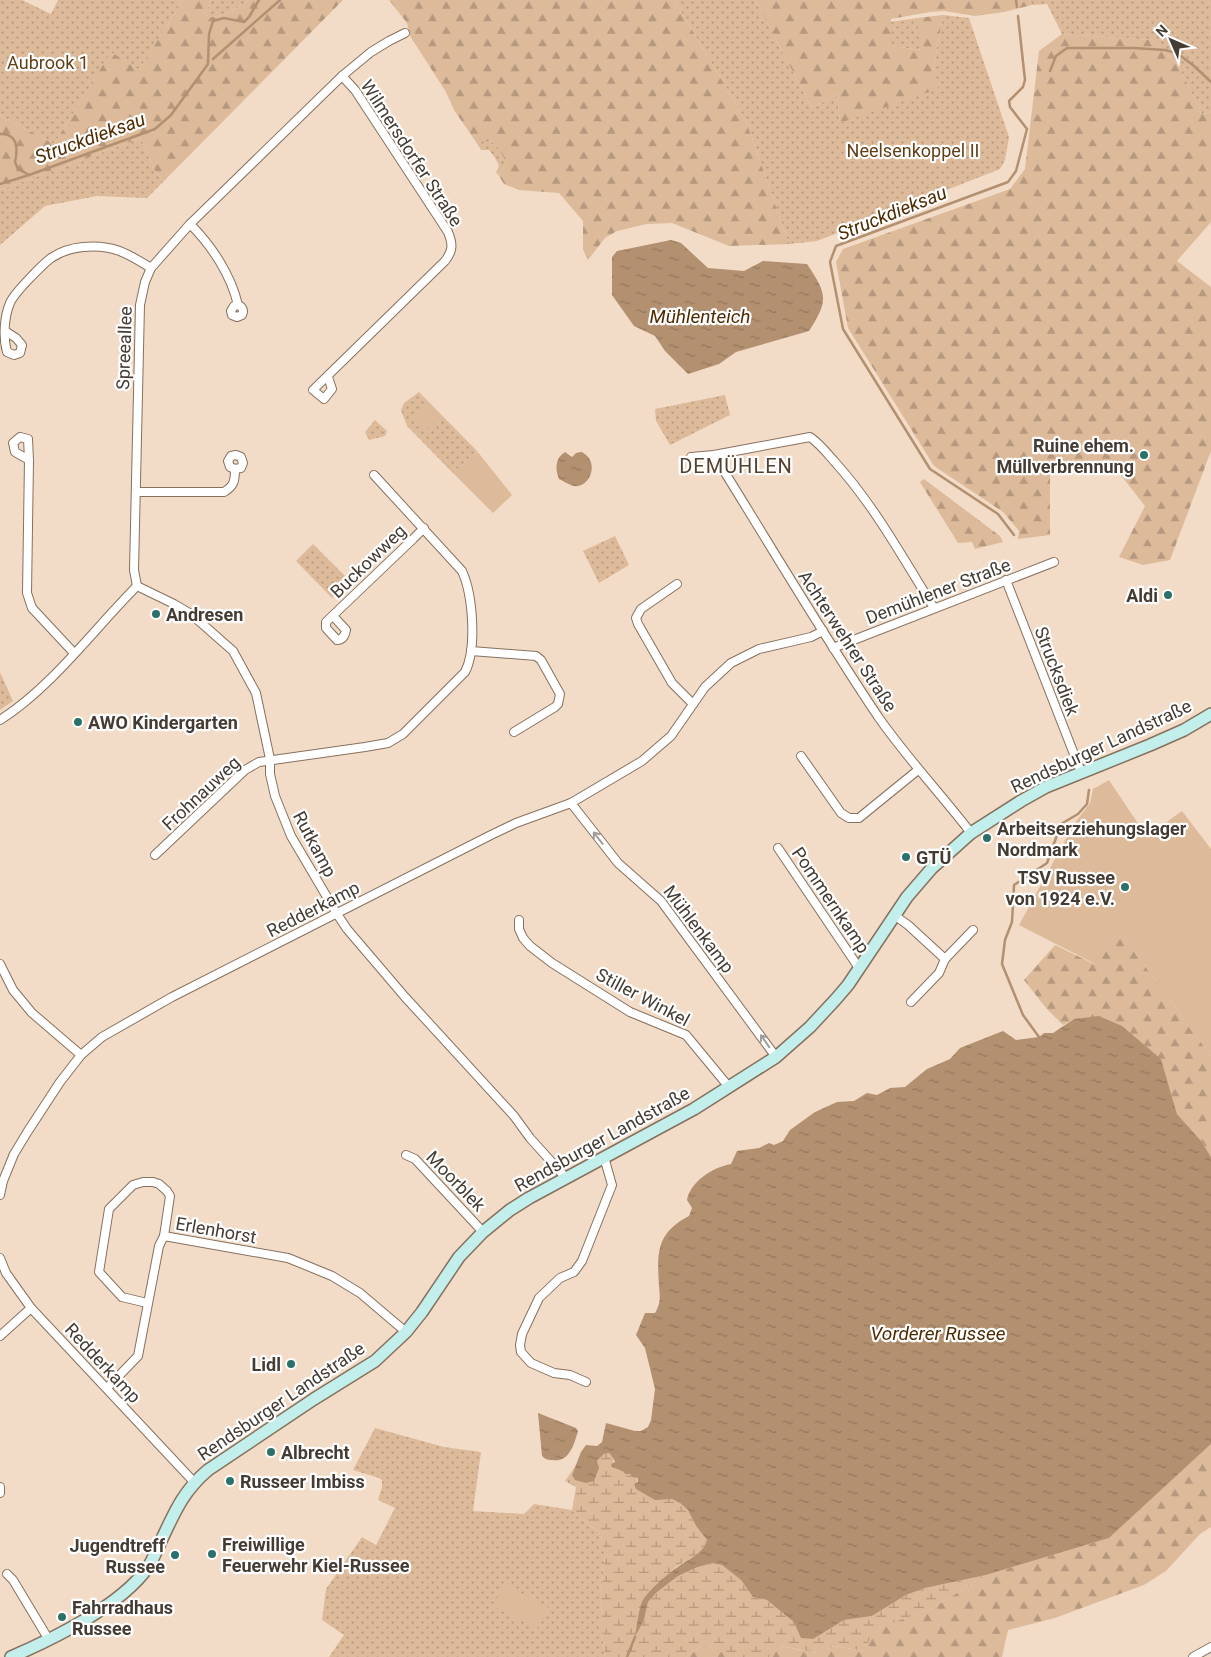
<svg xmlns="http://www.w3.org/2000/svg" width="1211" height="1657" font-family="Roboto,sans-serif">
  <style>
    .green { fill: url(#green-dots) }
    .forest { fill: url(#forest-firs) }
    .wetland { fill: url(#wetland-marsh) }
    .pitch { fill: #ddba9a }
    .water { fill: url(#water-ripples) }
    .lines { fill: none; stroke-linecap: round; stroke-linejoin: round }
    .stream { stroke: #b3906f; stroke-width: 2.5 }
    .street-casing { stroke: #86715f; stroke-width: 10 }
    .secondary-casing { stroke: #86715f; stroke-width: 14 }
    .street { stroke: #fff; stroke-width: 8 }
    .secondary { stroke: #c2efeb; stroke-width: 11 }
    .oneway { stroke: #a29d99 }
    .poi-dot { fill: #297169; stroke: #fff; stroke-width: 2 }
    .labels { text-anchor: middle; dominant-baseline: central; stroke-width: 4.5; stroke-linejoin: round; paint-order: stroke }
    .park-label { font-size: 18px; fill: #623e16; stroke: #fff }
    .street-label { font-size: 18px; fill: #443b33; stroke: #fff }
    .poi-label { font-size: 18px; font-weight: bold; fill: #443b33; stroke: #fff; text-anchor: start }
    .water-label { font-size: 19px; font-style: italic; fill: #4e2b00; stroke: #fff }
    .quarter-label { font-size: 20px; letter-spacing: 1px; fill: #53402e; stroke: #fff }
  </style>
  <defs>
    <pattern id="green-dots" width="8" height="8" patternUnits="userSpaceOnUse" patternTransform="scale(1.25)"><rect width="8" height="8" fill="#ddba9a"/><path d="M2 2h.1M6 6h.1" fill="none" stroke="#b5987e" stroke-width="1.8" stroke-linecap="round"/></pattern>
    <pattern id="forest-firs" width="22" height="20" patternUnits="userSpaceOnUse" patternTransform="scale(1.25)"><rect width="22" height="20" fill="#ddba9a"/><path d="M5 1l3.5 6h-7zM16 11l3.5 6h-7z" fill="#b5987e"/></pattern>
    <pattern id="wetland-marsh" width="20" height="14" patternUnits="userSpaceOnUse" patternTransform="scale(1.25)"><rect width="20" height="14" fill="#ddba9a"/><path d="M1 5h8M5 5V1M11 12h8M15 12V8" fill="none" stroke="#b5987e"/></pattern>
    <pattern id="water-ripples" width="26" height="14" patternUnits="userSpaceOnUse" patternTransform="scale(1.25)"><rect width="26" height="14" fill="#b3906f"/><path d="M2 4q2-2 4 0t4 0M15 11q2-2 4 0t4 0" fill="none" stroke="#93775c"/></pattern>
  </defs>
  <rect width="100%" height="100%" fill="#f3dcc7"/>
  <!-- green -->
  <g class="green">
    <path d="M0,0h22l29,14 7,-14h125l-44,70 -28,-17 -57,91 -54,-29z"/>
    <path d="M212,0h37c-11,8 -29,19 -42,17l-2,-4z"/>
    <path d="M674,0h81l57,108 25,-14 3,29 93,-52 10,-56 26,3 40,119 -4,23 -5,9 -183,72 -28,3 -43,-123z"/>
    <path d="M1029,0h182v112l-9,2 -24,-49 -25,-25 -91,-6 -15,-30 -15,1z"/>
    <path d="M917,18l5,32 -31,-4 -1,-24z"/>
    <path d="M141,138l14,33 9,10 -17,17 -50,-2 -52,10 -45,39v-55z"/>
    <path d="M486,140c12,2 18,13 20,23l-7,13 -3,-4 3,-5c-1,-6 -6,-12 -10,-17h-8l-5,-8z"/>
    <path d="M419,392l58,59 -24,22 -46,-47 -6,-16 3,-7z"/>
    <path d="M725,395l5,20 -60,30 -14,-24 -1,-12z"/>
    <path d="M375,420l12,11 -2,5 -16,4 -4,-8z"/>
    <path d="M615,536l14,29 -30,18 -16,-32z"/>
    <path d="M313,544l37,37 -18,17 -36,-37z"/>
    <path d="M0,672l13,29 -13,9z"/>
    <path d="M375,1428l69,19 37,5 -8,59 51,3 10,-10 38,6 9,9 18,13 6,23 -4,38 1,37 3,27h-276l15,-22 -22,-15 4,-31 36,-52 14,8 19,-37 -17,-8 4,-13v-7l-3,-2 -26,-8z"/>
  </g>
  <!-- forest -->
  <g class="forest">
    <path d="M183,0h29l-7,13 2,4c13,2 31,-9 42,-17h94l-179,181 -9,-10 -14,-33 -141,52v-75l54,29 57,-92 28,18z"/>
    <path d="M389,0h285l72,121 43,123 -60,2 -57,-23 -25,1 -30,7 -12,7 -17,22 -5,-11v-28l-24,-28 -40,-3 -15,-6 -5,-8 7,-13 -5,-12 -10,-10 -15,1 -22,-32 -8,-18 -36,-56 -3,-13z"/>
    <path d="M755,0h274l3,5 -28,7 -29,4 -31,-5 -14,1 -39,7 1,27 29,4 -4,-32 26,-3 -10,56 5,18 -98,34 -3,-29 -25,14z"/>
    <path d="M1062,34l91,6 25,25 24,49 9,-2v110l-34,39 34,26v164l-41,109 -27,5 -24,-8 26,-51 -36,-46 -59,5v70l-32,4 1,-8 -16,-19 -69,-46 -86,-138 -12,-66 7,-13 167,-60 15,-20 14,-118z"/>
    <path d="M924,479l76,57 3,6 -28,7 -3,-7 -14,1 -38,-61z"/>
    <path d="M1112,932l14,8 85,116v101l-9,-15 -25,-28 -16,-55 -87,-40 -11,6 -17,-17 -22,-28 31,-35 39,19z"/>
    <path d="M1211,1444v83l-11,7 -34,37 -22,14 -89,33 -47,12 -6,27h-233l10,-11 38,7 17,-7 30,5 10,-22 57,-20 55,-34 123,-37z"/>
    <path d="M701,1645l34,10 2,2h-51z"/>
  </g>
  <!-- wetland -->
  <path class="wetland" d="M609,1453l5,6 -2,8 26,10 -2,12 12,6 24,4 8,4 8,7 8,16 11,14 -2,6 -7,8 -21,12 -34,35 -7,34 8,-15 4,-18 8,-9 22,-17 20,-9 14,-5 10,3 19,15 12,17 14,3 28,22 6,15 11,2 32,-19 28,-4 34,-21 19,-7 61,-13 -55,34 -56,20 -11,22 -30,-5 -16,7 -38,-7 -11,11h-32l-36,-12 -15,12h-81l-3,-27 -1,-37 4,-38 -6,-23 -18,-13 -9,-9 4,-23 -11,-6 11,-16 -4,10 25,-14 7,-7z"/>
  <!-- pitch -->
  <g class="pitch">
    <path d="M426,404l13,14 -12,11 -13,-13z"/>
    <path d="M477,451l35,44 -19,18 -40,-40z"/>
    <path d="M1109,780l32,48 23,-4 18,-13 29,38v207l-85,-116 -14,-7 -17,31 -76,-39 55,-101 16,-21 3,-14z"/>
    <path d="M504,1584l45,24 -12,21 -44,-23z"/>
  </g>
  <!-- water -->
  <g class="water">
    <path d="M671,240l10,3 27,25 36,3 19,-10 44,3c20,30 22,36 2,67l-73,21 -17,12 -31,10 -23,-23 -10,-15 -21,-10 -22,-31v-38l5,-6z"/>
    <path d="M565,452l7,5 4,-4 6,-1c3,2 7,5 8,8 5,10 -1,24 -12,26 -6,1 -13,-4 -19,-7 -4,-10 -4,-21 6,-27z"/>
    <path d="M1099,1016l23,10 39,33 16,55 25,28 9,15v287l-102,94 -123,37 -61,13 -19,7 -34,21 -28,4 -31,19 -12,-1 -7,-16 -27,-22 -14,-3 -12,-17 -19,-15 -10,-2 -14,4 -20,9 -22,17 -8,9 -4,18 -9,17c2,-11 3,-25 7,-35 5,-11 27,-29 37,-36 11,-8 24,-12 28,-26l-11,-14 -8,-16 -8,-7 -8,-4 -17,1 -19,-11 -2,-5 4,-2v-4l-3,-1 -1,1 -4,-4h-5l-1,-2 -12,-5 -1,-3 4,-2 -1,-3 -5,-6 -5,1 -7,7 2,7 -5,13 -8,2 -11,-3 -3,-5 9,-23 5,-7 11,1 5,-4 4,-19 29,8h6l7,-4 3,-7 4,-31 -10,-41 -9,-13 9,-22h10c6,-10 5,-16 4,-27 -2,-33 -3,-53 30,-70l3,-8 -5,-8c3,-18 26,-33 44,-36l6,-13 22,-3 10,-5 5,2 9,-4 7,-11 25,-18 22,-10 17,-1 13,-8 10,2 13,-7 15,-1 22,-18 23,-10 10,-11 43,-17 13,9 23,-3 5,-4h9l21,-14z"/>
    <path d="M538,1413l38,15 2,3c-4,14 -9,32 -26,29 -5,0 -7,-1 -10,-4z"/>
  </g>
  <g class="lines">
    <!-- stream -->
    <g class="stream">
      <path d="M1016,0l1,7"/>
      <path d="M213,59l67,-59"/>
      <path d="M1050,71l6,-15 11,-8h67l31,2 12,3 17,13 17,16"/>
      <path d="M0,134c18,-1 18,15 15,28l3,7 11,6 126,-46 16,-14 37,-51 1,-30 4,-13 11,-3 20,4 5,-5 10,-17"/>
      <path d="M0,184l29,-9"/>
      <path d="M1014,535l-16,-21 -68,-45 -87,-140 -13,-67 6,-16 172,-64 8,-11 11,-42 -17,-22 -1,-6 14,-14 2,-7 -7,-64"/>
      <path d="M1039,1037l-16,-22 -21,-51 3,-24 7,-18 2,-37 33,-22 14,-39 17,-10 9,-10 2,-14"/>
      <path d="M627,1657l8,-20"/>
    </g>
    <defs>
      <g id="street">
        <path d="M190,224c22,22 41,51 48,81 5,2 6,6 4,10l-5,2 -5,-2 -1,-4 3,-5 4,-1"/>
        <path d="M5,331l11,7 6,7 -2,8 -6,2 -7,-3c-4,-14 -3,-35 3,-49 4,-10 32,-38 41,-45 9,-6 21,-10 32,-11 29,-3 44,6 68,21"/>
        <path d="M328,377l4,12 -8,10 -11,-9 132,-129c8,-10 8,-17 3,-29l-93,-142 -13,-14"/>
        <path d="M714,455c55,88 107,177 165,263 28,40 62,76 92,115"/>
        <path d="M691,457l23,-2 96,-18c9,6 17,16 24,24 40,44 69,97 100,147"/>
        <path d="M29,460l-14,-8 -2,-9 7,-6 8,2 1,21 -2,133 5,15 42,45"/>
        <path d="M136,492h88c10,-6 11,-11 11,-23l-5,-2 -2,-6 3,-5 5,-1 5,2 2,6 -2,5 -6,1"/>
        <path d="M1006,580l75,192"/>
        <path d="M677,584l-36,25 -5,9 2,6 34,59 21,21"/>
        <path d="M137,586l37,18 17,10 42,37 23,42 14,66v15l5,22 16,40 46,78 10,15 58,68 109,119 16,22 36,40"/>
        <path d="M137,586l-3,-16 6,-265 5,-23 6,-14 39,-44 152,-148 29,-24 18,-11 16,-8"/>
        <path d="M333,616l13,14c-1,5 -3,10 -9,10l-11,-12v-6l87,-83 11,-11"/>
        <path d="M833,648l221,-86"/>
        <path d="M471,651l65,5 5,4 19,34 -2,10 -3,3 -41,25"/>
        <path d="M0,720c51,-32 94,-91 137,-134"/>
        <path d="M801,756l40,57 8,5h10l59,-48"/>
        <path d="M571,803l47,60 43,38 115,156"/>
        <path d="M778,848l81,120"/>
        <path d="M155,855l90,-85 14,-8 106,-15 23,-4 15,-9 62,-62c12,-23 8,-77 -3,-101l-88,-96"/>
        <path d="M894,915l14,10 37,34"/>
        <path d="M519,920v9l4,9 7,8 22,17 78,49 56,23 43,52"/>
        <path d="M0,964l13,26 19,23 49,42"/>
        <path d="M911,1002l28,-29 6,-14 28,-29"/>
        <path d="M406,1155l9,4 68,73"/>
        <path d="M0,1195l3,-14 11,-27 14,-23 32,-49 21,-27 21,-18 70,-40 319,-162 25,-12 55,-20 71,-42 29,-25 34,-49 26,-24 28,-14 52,-12 12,-6"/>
        <path d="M0,1258l6,15 25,35 163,174"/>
        <path d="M147,1303l-25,-6 -23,-25 10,-63 24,-24 10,-3h10l6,2 8,7 3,5 -6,40"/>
        <path d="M0,1336l31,-28"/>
        <path d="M586,1382l-16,-7 -16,-2 -23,-10 -10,-11 -1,-7 2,-11 17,-36 21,-20 14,-6 8,-11 30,-76 -8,-28"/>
        <path d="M107,1388l31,-32 21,-110 5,-10 124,22 44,18 28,17 46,39"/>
        <path d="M0,1487v6"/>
        <path d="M7,1574l6,6 36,60"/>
        <path d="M1193,1657l18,-10"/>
      </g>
      <path id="secondary" d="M11,1657c42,-18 111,-52 137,-90 5,-7 8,-16 12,-24 14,-29 22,-51 48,-73l106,-71 61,-38 31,-29 16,-20 37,-55 24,-25 27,-22 19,-12 165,-89 82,-52 34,-30 26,-28 12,-14 59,-88 25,-29 39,-35 50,-32 25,-14 104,-42 34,-15 27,-16"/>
    </defs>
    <!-- street casing -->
    <use href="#street" class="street-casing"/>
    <!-- secondary casing -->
    <use href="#secondary" class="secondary-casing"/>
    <!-- street -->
    <use href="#street" class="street"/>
    <!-- secondary -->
    <use href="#secondary" class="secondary"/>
  </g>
  <!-- one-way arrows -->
  <defs><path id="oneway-shaft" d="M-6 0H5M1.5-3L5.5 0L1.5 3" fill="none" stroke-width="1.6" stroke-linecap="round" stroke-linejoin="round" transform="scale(1.25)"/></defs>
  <g class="oneway">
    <use href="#oneway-shaft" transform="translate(598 838) rotate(-128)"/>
    <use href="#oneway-shaft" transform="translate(765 1041) rotate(-125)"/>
  </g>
  <!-- markers -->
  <g class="poi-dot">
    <circle cx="1144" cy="455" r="5"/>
    <circle cx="1168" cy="595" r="5"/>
    <circle cx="156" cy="614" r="5"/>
    <circle cx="78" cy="722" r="5"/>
    <circle cx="987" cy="838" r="5"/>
    <circle cx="906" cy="857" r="5"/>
    <circle cx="1125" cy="887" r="5"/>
    <circle cx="291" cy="1364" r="5"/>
    <circle cx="271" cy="1452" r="5"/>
    <circle cx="230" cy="1481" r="5"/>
    <circle cx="212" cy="1554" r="5"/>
    <circle cx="175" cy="1555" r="5"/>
    <circle cx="62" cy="1617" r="5"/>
  </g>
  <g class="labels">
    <!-- park labels -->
    <g class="park-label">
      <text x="48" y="62">Aubrook 1</text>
      <text x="913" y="150">Neelsenkoppel II</text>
    </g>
    <!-- street labels -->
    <g class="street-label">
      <text transform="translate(412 153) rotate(57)">Wilmersdorfer Straße</text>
      <text transform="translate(124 348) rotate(-88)">Spreeallee</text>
      <text transform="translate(368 561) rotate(-44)">Buckowweg</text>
      <text transform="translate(938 591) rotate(-21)">Demühlener Straße</text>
      <text transform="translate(848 641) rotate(57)">Achterwehrer Straße</text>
      <text transform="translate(1057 671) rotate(69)">Strucksdiek</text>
      <text transform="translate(1101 746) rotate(-25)">Rendsburger Landstraße</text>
      <text transform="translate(201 793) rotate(-43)">Frohnauweg</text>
      <text transform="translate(315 844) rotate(62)">Rutkamp</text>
      <text transform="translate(831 900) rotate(56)">Pommernkamp</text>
      <text transform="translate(313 909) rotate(-27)">Redderkamp</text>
      <text transform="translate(699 929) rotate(53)">Mühlenkamp</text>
      <text transform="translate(643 997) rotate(28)">Stiller Winkel</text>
      <text transform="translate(602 1139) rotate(-29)">Rendsburger Landstraße</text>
      <text transform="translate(456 1181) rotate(46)">Moorblek</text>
      <text transform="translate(216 1230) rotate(10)">Erlenhorst</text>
      <text transform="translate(103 1363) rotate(47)">Redderkamp</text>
      <text transform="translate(281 1401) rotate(-34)">Rendsburger Landstraße</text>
    </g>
    <!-- poi labels -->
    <g class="poi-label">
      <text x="1134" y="445" text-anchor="end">Ruine ehem.<tspan x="1134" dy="21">Müllverbrennung</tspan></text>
      <text x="1158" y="595" text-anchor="end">Aldi</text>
      <text x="166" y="614">Andresen</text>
      <text x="88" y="722">AWO Kindergarten</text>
      <text x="997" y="828">Arbeitserziehungslager<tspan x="997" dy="21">Nordmark</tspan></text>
      <text x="916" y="857">GTÜ</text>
      <text x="1115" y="877" text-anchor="end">TSV Russee<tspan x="1115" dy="21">von 1924 e.V.</tspan></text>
      <text x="281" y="1364" text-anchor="end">Lidl</text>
      <text x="281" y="1452">Albrecht</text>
      <text x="240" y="1481">Russeer Imbiss</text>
      <text x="222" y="1544">Freiwillige<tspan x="222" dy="21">Feuerwehr Kiel-Russee</tspan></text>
      <text x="165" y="1545" text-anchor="end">Jugendtreff<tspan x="165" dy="21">Russee</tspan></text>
      <text x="72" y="1607">Fahrradhaus<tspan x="72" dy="21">Russee</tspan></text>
    </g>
    <!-- water labels -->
    <g class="water-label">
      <text transform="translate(90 138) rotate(-20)">Struckdieksau</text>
      <text transform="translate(892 213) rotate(-22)">Struckdieksau</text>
      <text x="700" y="316">Mühlenteich</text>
      <text x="938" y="1333">Vorderer Russee</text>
    </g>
    <!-- quarter labels -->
    <g class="quarter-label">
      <text x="736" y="466">DEMÜHLEN</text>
    </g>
  </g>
  <!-- north arrow -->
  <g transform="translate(1171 40) rotate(315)" stroke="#ffffff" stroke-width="4" paint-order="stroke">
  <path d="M0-4L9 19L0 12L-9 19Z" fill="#443b33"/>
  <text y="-8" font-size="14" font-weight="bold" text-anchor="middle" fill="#443b33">N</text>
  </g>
</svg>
